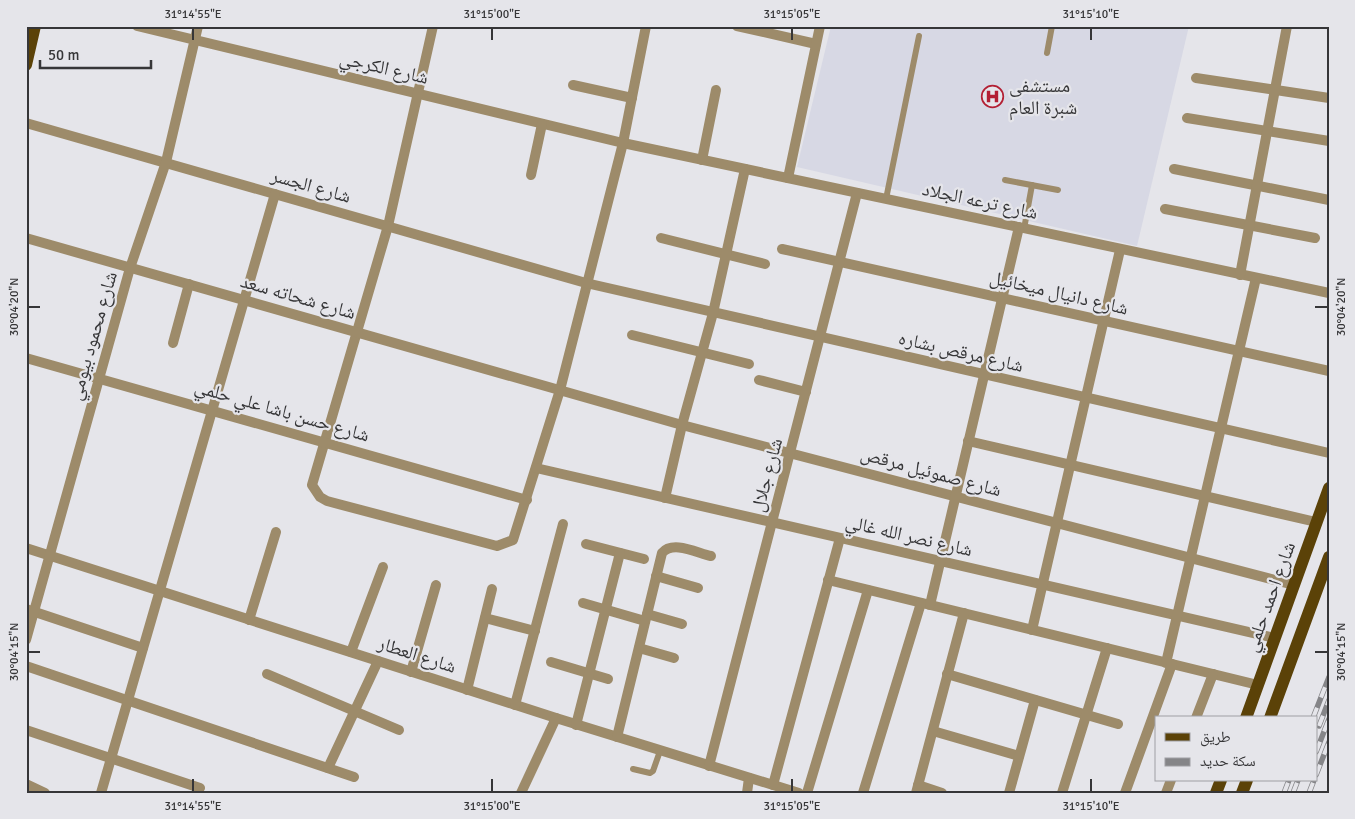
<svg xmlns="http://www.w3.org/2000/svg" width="1355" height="819" font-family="Signika,'Noto Naskh Arabic',sans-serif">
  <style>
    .built { fill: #d7d8e4 }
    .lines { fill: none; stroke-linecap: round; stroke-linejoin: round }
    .lane { stroke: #9d8b6a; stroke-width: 6 }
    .street { stroke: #9d8b6a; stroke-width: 10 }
    .primary { stroke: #5b4208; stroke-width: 12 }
    .rail-casing { stroke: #858588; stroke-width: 5.5 }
    .rail { stroke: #e5e5ea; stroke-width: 4; stroke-dasharray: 11; stroke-linecap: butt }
    .ticks { fill: none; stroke: #363638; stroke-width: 2 }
    .labels { text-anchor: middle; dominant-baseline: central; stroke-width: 4.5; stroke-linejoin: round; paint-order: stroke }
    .street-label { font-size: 19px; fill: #363638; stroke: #e5e5ea }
    .poi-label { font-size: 19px; fill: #363638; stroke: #e5e5ea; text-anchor: start }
    .neatline { fill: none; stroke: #363638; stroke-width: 2 }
    .ticks-label { font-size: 12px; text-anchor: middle; fill: #363638 }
  </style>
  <rect width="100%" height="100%" fill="#e5e5ea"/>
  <!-- built -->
  <path class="built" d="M831,26h358l-52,220 -340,-79z"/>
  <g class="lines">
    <!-- lane -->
    <g class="lane">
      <path d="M1047,53l5,-27"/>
      <path d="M1005,180l53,10"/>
      <path d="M886,199l33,-163"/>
      <path d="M1024,229l8,-44"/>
      <path d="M633,769l17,4 3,-2 7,-20"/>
    </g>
    <!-- street -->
    <g class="street">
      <path d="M137,26l486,117 706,150"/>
      <path d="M433,26l-45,200 -76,259 8,12 7,4 170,45 16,-6 47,-150 63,-247 23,-117"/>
      <path d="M737,26l79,18"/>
      <path d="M1196,78l133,20"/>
      <path d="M573,85l59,13"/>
      <path d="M1187,118l142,23"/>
      <path d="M26,123l560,160 743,170"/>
      <path d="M702,160l14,-70"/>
      <path d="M1174,169l155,31"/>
      <path d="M531,175l11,-51"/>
      <path d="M788,178l32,-152"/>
      <path d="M1165,209l150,29"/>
      <path d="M26,238l656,187 612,160"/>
      <path d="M661,238l104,26"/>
      <path d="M782,249l547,122"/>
      <path d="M1240,275l47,-249"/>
      <path d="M632,335l117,29"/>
      <path d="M173,343l16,-59"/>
      <path d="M26,358l501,142"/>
      <path d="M759,380l47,12"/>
      <path d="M968,441l348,81"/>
      <path d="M536,468l739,170"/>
      <path d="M665,498l17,-73 31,-112 32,-144"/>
      <path d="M586,544l58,15"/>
      <path d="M26,548l530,170 243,75"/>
      <path d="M656,576l42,12"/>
      <path d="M828,580l430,105"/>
      <path d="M583,603l62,18"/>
      <path d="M930,605l89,-378"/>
      <path d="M26,609l117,39"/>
      <path d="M647,614l35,10"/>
      <path d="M485,618l50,13"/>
      <path d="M249,620l27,-88"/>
      <path d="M1032,630l88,-380"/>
      <path d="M26,640l104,-372 36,-106 32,-136"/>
      <path d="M639,648l35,10"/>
      <path d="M351,652l32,-85"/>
      <path d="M551,662l57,17"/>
      <path d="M1166,663l90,-385"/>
      <path d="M26,666l328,111"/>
      <path d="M411,672l25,-87"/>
      <path d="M267,674l132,56"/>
      <path d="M947,674l171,50"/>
      <path d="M467,690l25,-101"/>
      <path d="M515,705l48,-181"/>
      <path d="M1196,718l17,-44"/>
      <path d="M576,725l44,-172"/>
      <path d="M26,730l174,58"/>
      <path d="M933,731l86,25"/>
      <path d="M617,737l45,-184c11,-13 35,0 49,3"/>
      <path d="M709,766l148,-573"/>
      <path d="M328,768l50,-107"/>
      <path d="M26,784l19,9"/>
      <path d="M773,785l67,-247"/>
      <path d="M918,785l24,8"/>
      <path d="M101,793l174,-599"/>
      <path d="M521,793l35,-75"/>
      <path d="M747,793l2,-15"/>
      <path d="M807,793l61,-203"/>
      <path d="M863,793l58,-190"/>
      <path d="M916,793l48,-180"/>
      <path d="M1009,793l26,-93"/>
      <path d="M1062,793l45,-145"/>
      <path d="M1125,793l47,-129"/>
      <path d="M1166,793l5,-13"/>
    </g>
    <!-- primary -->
    <g class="primary">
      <path d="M26,65l9,-39"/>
      <path d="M1246,718l83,-230"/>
      <path d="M1270,718l59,-161"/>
      <path d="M1216,793l5,-13"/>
      <path d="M1242,793l5,-13"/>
    </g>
    <defs>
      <g id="rail">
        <path d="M1313,718l16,-41"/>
        <path d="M1319,726l10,-26"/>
        <path d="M1316,752l13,-33"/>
        <path d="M1316,775l13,-33"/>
        <path d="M1284,793l5,-13"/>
        <path d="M1293,793l5,-13"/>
        <path d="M1309,793l5,-13"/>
      </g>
    </defs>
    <!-- rail casing -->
    <use href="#rail" class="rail-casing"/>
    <!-- rail -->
    <use href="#rail" class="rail"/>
  </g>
  <!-- ticks -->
  <path class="ticks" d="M193,28v12M492,28v12M792,28v12M1091,28v12M28,307h12M1315,307h13M28,652h12M1315,652h13M193,779v13M492,779v13M792,779v13M1091,779v13"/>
  <!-- icons -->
  <defs>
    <symbol id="hospital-ring" viewBox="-11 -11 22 22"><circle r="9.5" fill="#e5e5ea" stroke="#b32034" stroke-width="1.5"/><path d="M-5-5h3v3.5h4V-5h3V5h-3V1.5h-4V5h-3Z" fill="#b32034"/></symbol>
  </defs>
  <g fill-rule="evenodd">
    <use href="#hospital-ring" x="980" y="84" width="25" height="25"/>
  </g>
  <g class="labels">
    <!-- street labels -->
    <g class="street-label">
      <text transform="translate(384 68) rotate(13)">شارع الكرجي</text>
      <text transform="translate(311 186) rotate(16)">شارع الجسر</text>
      <text transform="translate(980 201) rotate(12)">شارع ترعه الجلاد</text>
      <text transform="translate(1059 293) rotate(13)">شارع دانيال ميخائيل</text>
      <text transform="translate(298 297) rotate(16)">شارع شحاته سعد</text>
      <text transform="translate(93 336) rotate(-74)">شارع محمود بيومي</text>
      <text transform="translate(961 352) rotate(13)">شارع مرقص بشاره</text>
      <text transform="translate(282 411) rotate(16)">شارع حسن باشا علي حلمي</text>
      <text transform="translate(931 472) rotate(15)">شارع صموئيل مرقص</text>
      <text transform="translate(767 475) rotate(-75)">شارع جلال</text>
      <text transform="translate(909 536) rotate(13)">شارع نصر الله غالي</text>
      <text transform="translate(1270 597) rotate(-70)">شارع احمد حلمي</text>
      <text transform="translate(417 655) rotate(18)">شارع العطار</text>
    </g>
    <!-- poi labels -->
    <g class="poi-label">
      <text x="1009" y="86">مستشفى<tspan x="1009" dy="22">شبرة العام</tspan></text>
    </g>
  </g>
  <!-- border -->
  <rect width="1355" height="819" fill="none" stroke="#e5e5ea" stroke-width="55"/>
  <!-- legend -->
  <rect x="1155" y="716" width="162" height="65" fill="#e5e5ea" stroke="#9f9fa3"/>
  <rect x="1165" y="733" width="25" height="8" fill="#5b4208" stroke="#9f9fa3"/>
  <text x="1200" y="742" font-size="15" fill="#363638">طريق</text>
  <rect x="1165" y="758" width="25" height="8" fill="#858588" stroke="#9f9fa3"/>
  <text x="1200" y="766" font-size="15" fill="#363638">سكة حديد</text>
  <!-- scale -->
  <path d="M40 60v8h111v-8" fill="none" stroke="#363638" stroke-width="2.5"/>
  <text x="48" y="60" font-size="15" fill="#363638" stroke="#e5e5ea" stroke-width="4" paint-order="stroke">50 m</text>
  <rect x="28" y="28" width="1300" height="764" class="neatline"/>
  <g class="ticks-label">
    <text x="193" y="18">31°14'55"E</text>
    <text x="492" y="18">31°15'00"E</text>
    <text x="792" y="18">31°15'05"E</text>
    <text x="1091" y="18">31°15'10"E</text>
    <text transform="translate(14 307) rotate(-90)" y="4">30°04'20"N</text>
    <text transform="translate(1341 307) rotate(-90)" y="4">30°04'20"N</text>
    <text transform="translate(14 652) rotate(-90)" y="4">30°04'15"N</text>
    <text transform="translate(1341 652) rotate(-90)" y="4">30°04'15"N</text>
    <text x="193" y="810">31°14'55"E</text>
    <text x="492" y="810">31°15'00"E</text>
    <text x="792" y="810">31°15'05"E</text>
    <text x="1091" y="810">31°15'10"E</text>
  </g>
</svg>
